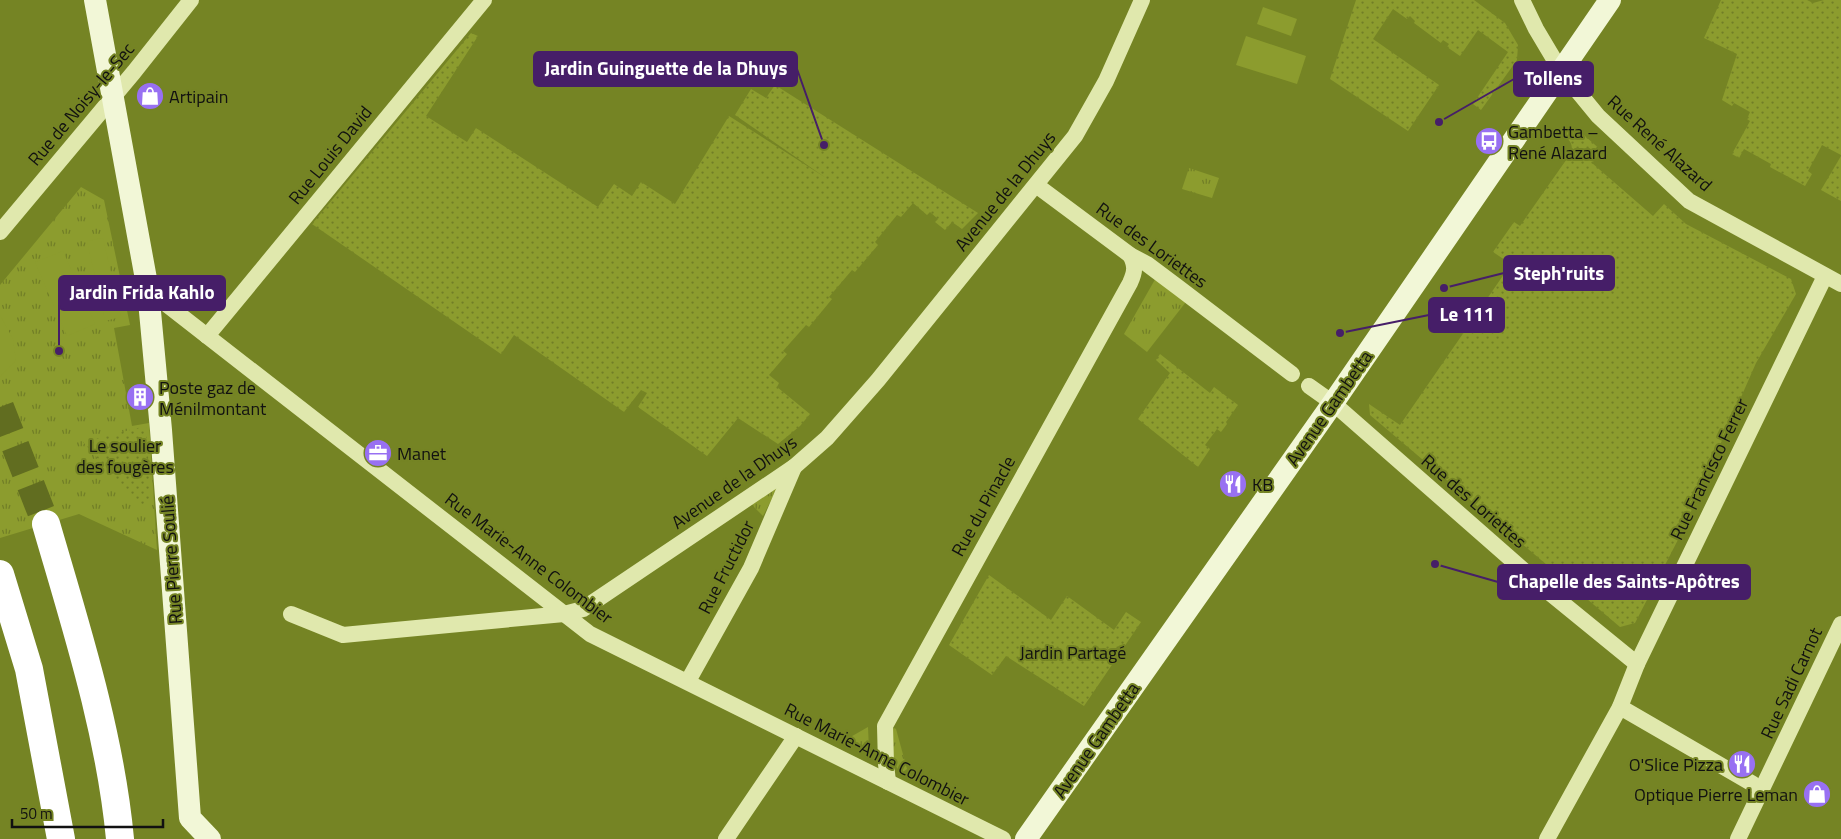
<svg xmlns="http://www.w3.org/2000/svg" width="1841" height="839" font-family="'Titillium Web',sans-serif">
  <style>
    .grass { fill: url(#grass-tufts) }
    .garden { fill: url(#garden-dots) }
    .pitch { fill: #8c9c2e }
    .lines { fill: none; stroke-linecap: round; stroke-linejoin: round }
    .highway-tunnel { stroke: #616d20; stroke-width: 28; stroke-dasharray: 28 14; stroke-linecap: butt }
    .street { stroke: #e0e8ad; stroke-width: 16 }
    .secondary { stroke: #f2f7d7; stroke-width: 22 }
    .highway { stroke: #fff; stroke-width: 28 }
    .labels { text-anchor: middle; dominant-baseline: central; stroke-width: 4; stroke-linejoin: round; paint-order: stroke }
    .poi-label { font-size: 18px; fill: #111; stroke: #758424; text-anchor: start }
    .street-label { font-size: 18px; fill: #111; stroke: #758424 }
    .park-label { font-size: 18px; fill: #111; stroke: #758424 }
    .leader { fill: none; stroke: #461e68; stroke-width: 2 }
    .callout-dot { fill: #461e68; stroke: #758424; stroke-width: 2 }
    .callout { fill: #461e68; stroke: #461e68; stroke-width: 2 }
    .callout-label { font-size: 19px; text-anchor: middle; font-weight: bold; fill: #fff }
  </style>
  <defs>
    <pattern id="grass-tufts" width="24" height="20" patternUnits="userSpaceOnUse" patternTransform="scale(1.25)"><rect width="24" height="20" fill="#8c9c2e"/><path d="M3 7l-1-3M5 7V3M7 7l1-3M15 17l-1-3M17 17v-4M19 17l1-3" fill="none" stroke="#717e26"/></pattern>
    <pattern id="garden-dots" width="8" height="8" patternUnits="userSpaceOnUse" patternTransform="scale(1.25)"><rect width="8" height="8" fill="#8c9c2e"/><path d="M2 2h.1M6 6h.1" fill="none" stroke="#717e26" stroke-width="1.8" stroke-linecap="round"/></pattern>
  </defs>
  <rect width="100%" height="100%" fill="#758424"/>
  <!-- grass -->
  <g class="grass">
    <path d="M1189,168l30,10 -7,20 -30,-9z"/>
    <path d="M81,187l23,13 26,125 -16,3 18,98 17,-3 8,127 -78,-36 -79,24v-253z"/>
    <path d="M1157,276l32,22 -42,54 -23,-18z"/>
    <path d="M781,481l-18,35 -14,-14z"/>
    <path d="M868,727l1,23 -22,-11z"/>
    <path d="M894,728l2,1 11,40 -4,3 -4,-1 -6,-10 -1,-32z"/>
  </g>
  <!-- garden -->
  <g class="garden">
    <path d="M1356,0h118l31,23 13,22 -1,15 -36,50 -8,-6 35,-52 -30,-22 -18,26 -13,-9 2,-3 -6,-4 -2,3 -27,-20 1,-2 -5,-5 -3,3 -14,-10 -20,30 66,46 -31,46 -78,-52z"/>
    <path d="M1721,0h86l6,3 11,-3h17v155l-19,-10 -14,26 4,3 -7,12 -35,-19 1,-3 -27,-15 -5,9 -7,-4 18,-33 -3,-2 3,-7 -16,-9 -2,3 -10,-6 15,-46 -33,-16z"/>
    <path d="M471,33l7,3 -52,80 41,26 9,-14 122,79 16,-23 18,12 9,-14 34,22 54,-88 97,62 -91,-63 16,-26 15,9 9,-13 203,128 -16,16 -10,-7 -7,8 -10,-8 3,-3 -8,-7 -3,3 -14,-12 -12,14 -4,-2 -22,27 3,3 -23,27 -3,-2 -23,27 3,2 -23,28 -3,-2 -23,26 4,3 -18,21 10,8 -2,4 33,27 -10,12 -22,18 -40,-26 -31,38 -69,-49 9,-14 -6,-3 -17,22 -110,-77 -13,19 -189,-130z"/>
    <path d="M1577,129l25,22 -10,12 61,53 11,-12 22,20 105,55 5,15 -40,69 -74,169 -47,91 -15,4 -250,-212 -1,-11 31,21 111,-161 -18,-12 21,-30 6,4 51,-73c3,-9 -2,-16 -12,-18l-2,-3z"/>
    <path d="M1841,156v45l-20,-11z"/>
    <path d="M1160,354l50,39 4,-6 24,18 -12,17 1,2 -6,8 -4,-3 -12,16 5,4 -12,18 -60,-48 32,-46 -14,-13z"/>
    <path d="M146,426l5,74 -9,8 -59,-66z"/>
    <path d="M989,575l62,45 16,-24 47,34 12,-18 15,10 -57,84 -78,-50 -14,19 -43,-30z"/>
  </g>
  <!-- pitch -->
  <g class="pitch">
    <path d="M1263,7l34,12 -6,17 -34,-12z"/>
    <path d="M1246,36l60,20 -9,28 -61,-19z"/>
    <path d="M103,238l18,79 -16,4 -18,-80z"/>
    <path d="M63,251l32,73 -28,12 -32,-74z"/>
    <path d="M0,315l13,24 3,21 -16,17z"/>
  </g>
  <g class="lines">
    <!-- highway-tunnel -->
    <path class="highway-tunnel" d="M0,407l46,117"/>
    <!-- street -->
    <g class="street">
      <path d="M1522,0l14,29 25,42 37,45 91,85 152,83"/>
      <path d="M1036,185l94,70 17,9 32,24 113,86"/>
      <path d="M0,232l134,-160 57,-72"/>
      <path d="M148,290l442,344 413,205"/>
      <path d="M207,336l277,-336"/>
      <path d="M1309,386l24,17 212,186 92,75"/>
      <path d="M291,614l52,21 221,-21 19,-5 211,-142 33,-29 51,-58 197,-244 31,-55 36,-81"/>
      <path d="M688,681l63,-113 43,-101"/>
      <path d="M1620,707l133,77"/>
      <path d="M888,782l-2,-18 -1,-38 245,-443c5,-11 6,-17 0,-28"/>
      <path d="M726,839l70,-103"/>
      <path d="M1547,839l73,-132 17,-43 188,-388"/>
      <path d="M1738,839l103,-215"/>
    </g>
    <!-- secondary -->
    <g class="secondary">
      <path d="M95,0l53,290 13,140 29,388 20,21"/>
      <path d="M1026,839l307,-436 277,-403"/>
    </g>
    <!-- highway -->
    <g class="highway">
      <path d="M46,524c30,103 64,208 74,315"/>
      <path d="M0,574l29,95 32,170"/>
    </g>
  </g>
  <!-- icons -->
  <defs>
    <symbol id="shop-disc" viewBox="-11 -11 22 22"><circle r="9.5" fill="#9870f2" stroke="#758424"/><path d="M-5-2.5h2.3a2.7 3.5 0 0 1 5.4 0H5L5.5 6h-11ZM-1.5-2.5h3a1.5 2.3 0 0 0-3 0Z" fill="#fff"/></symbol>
    <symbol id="bus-disc" viewBox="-11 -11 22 22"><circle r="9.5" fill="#9870f2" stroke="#758424"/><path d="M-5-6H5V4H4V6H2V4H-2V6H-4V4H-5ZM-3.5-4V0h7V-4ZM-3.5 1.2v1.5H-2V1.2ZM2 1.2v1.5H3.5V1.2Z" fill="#fff"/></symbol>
    <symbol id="building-disc" viewBox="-11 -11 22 22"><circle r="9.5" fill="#9870f2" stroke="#758424"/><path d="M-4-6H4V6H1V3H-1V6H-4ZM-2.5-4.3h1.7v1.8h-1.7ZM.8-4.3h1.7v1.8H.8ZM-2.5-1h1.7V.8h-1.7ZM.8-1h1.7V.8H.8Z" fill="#fff"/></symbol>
    <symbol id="office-disc" viewBox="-11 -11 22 22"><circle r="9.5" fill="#9870f2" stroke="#758424"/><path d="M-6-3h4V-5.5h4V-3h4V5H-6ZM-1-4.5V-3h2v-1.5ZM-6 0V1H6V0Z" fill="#fff"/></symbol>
    <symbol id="restaurant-disc" viewBox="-11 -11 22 22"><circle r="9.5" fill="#9870f2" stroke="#758424"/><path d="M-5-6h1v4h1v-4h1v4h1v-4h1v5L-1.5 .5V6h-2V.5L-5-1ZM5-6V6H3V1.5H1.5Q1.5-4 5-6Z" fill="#fff"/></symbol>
  </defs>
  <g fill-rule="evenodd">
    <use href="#shop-disc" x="134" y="80" width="32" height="32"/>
    <use href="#bus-disc" x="1473" y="125" width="32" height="32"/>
    <use href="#building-disc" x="124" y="381" width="32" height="32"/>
    <use href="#office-disc" x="362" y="437" width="32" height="32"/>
    <use href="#restaurant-disc" x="1217" y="468" width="32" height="32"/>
    <use href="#restaurant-disc" x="1726" y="748" width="32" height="32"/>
    <use href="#shop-disc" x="1801" y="778" width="32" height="32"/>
  </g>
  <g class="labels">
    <!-- poi labels -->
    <g class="poi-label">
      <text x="169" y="96">Artipain</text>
      <text x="1508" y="131">Gambetta –<tspan x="1508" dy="21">René Alazard</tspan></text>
      <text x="159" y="387">Poste gaz de<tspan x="159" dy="21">Ménilmontant</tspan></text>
      <text x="397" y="453">Manet</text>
      <text x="1252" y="484">KB</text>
      <text x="1723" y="764" text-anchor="end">O'Slice Pizza</text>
      <text x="1798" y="794" text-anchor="end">Optique Pierre Leman</text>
    </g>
    <!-- street labels -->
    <g class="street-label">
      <text transform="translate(81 104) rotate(-50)">Rue de Noisy-le-Sec</text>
      <text transform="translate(1660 143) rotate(42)">Rue René Alazard</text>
      <text transform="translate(330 155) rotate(-51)">Rue Louis David</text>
      <text transform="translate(1005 191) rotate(-51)">Avenue de la Dhuys</text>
      <text transform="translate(1152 245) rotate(36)">Rue des Loriettes</text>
      <text transform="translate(1329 408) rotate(-55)">Avenue Gambetta</text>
      <text transform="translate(1709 469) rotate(-64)">Rue Francisco Ferrer</text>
      <text transform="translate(734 482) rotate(-35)">Avenue de la Dhuys</text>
      <text transform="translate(1474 501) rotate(41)">Rue des Loriettes</text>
      <text transform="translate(983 506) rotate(-61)">Rue du Pinacle</text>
      <text transform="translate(529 558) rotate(37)">Rue Marie-Anne Colombier</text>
      <text transform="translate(171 560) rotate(-94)">Rue Pierre Soulié</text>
      <text transform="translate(726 567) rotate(-63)">Rue Fructidor</text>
      <text transform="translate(1791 683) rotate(-65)">Rue Sadi Carnot</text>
      <text transform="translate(1096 740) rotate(-55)">Avenue Gambetta</text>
      <text transform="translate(877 754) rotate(27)">Rue Marie-Anne Colombier</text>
    </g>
    <!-- park labels -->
    <g class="park-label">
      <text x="125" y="445">Le soulier<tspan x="125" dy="21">des fougères</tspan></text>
      <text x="1073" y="652">Jardin Partagé</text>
    </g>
  </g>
  <!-- callouts -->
  <path class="leader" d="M824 145L797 69M1439 122L1514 79M1444 288L1504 273M59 351L59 293M1340 333L1429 315M1435 564L1498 582"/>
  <g class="callout-dot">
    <circle cx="824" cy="145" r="5"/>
    <circle cx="1439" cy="122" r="5"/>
    <circle cx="1444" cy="288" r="5"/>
    <circle cx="59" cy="351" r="5"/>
    <circle cx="1340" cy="333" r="5"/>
    <circle cx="1435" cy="564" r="5"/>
  </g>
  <g class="callout">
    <rect x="534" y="52" width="263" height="34" rx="5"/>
    <rect x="1514" y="62" width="79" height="34" rx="5"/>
    <rect x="1504" y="256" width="110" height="34" rx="5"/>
    <rect x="59" y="276" width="166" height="34" rx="5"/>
    <rect x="1429" y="298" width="75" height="34" rx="5"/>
    <rect x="1498" y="565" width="252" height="34" rx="5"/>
  </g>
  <g class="callout-label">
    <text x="666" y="75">Jardin Guinguette de la Dhuys</text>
    <text x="1553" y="85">Tollens</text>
    <text x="1559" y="280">Steph'ruits</text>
    <text x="142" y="299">Jardin Frida Kahlo</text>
    <text x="1467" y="321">Le 111</text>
    <text x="1624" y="588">Chapelle des Saints-Apôtres</text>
  </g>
  <!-- scale -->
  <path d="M12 819v8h151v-8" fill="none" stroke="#111111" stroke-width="2.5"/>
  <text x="20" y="819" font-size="15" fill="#111111" stroke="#758424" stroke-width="4" paint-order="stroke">50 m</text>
</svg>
